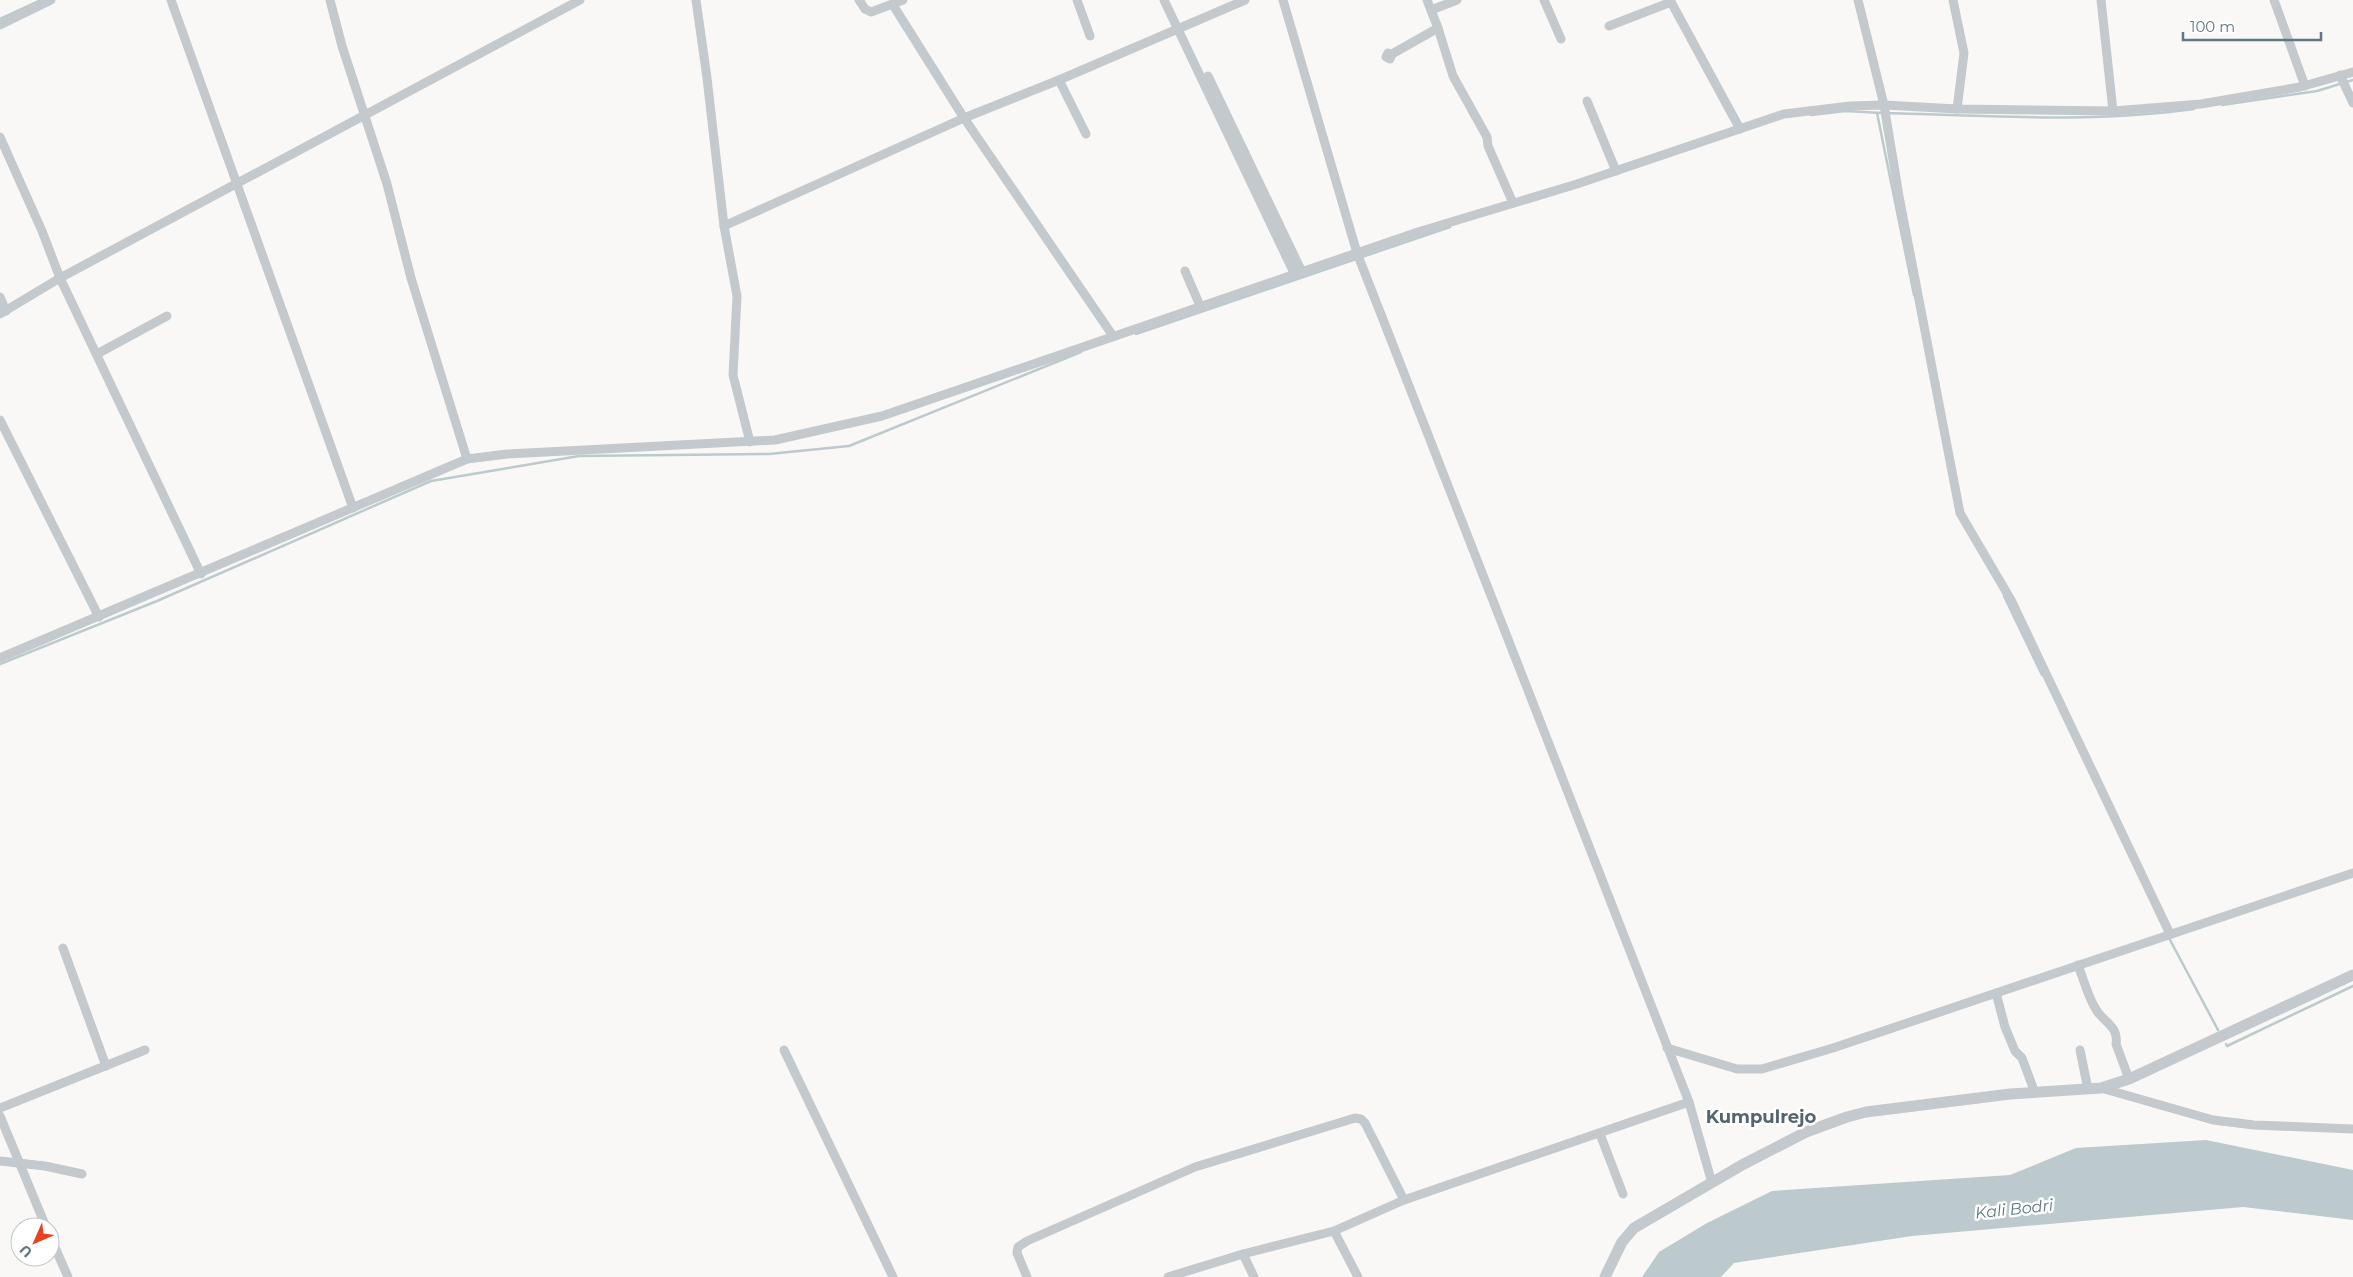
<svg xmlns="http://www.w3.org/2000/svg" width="2353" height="1277" font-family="Montserrat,sans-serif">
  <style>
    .water { fill: #bccacd }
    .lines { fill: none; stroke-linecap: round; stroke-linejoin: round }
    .stream { stroke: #bccacd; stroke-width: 2.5 }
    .minor { stroke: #c3c9cc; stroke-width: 9 }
    .tertiary { stroke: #c3c9cc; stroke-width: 11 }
    .labels { text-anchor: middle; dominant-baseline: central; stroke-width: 5; stroke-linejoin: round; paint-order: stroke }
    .water-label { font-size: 16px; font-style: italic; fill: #5d777c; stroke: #fff }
    .quarter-label { font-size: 18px; font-weight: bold; fill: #55656d; stroke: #fff }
  </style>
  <rect width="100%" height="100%" fill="#f9f8f6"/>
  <!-- water -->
  <path class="water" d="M2206,1140l147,30v50l-110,-13 -331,29 -178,27 -13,14h-79l17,-25 48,-29 65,-32 238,-16 66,-27z"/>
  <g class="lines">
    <!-- stream -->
    <g class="stream">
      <path d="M0,19l41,-19"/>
      <path d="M2222,105l95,-14 36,-11"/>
      <path d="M1877,113l37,182"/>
      <path d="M1888,113c101,3 206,10 306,-4"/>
      <path d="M1811,115l34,-4 37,2"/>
      <path d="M1136,334l314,-107"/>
      <path d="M2004,596l38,79"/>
      <path d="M0,664l157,-63 274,-120 148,-25 190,-2 80,-8 232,-94"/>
      <path d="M2169,938l49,92"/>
      <path d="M2226,1044l1,2 126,-60"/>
    </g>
    <!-- minor -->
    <g class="minor">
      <path d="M171,0l182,508"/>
      <path d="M330,0l12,46 45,138 24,94 56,181"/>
      <path d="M696,0l11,78 17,148 13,70 -4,79 17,67"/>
      <path d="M859,0l6,9 6,3 32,-12"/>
      <path d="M1077,0l13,36"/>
      <path d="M1164,0l131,275"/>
      <path d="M1283,0l74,253 332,849 23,81"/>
      <path d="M1427,0l11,28 15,48 34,61 1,9 25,57"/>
      <path d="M1544,0l17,39"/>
      <path d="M1670,0l70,129"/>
      <path d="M1858,0l26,105 15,91 61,317 51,87 159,334"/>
      <path d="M1953,0l11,53 -7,56"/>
      <path d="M2101,0l12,111"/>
      <path d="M2274,0l31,86"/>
      <path d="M893,5l71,113 149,218"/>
      <path d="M1431,10l26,-10"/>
      <path d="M0,25l51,-25"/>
      <path d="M1609,26l62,-24"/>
      <path d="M1388,53l-2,4 4,2 2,-5 46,-26"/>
      <path d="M2340,75l13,28"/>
      <path d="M1208,76l94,196"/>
      <path d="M1059,80l27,54"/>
      <path d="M1587,101l29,70"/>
      <path d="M0,137l42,94 18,47 141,296"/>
      <path d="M724,226l240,-108 95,-38 186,-80"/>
      <path d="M1185,271l16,37"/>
      <path d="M0,297l6,14"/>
      <path d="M0,314l60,-36 520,-278"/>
      <path d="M97,354l70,-38"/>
      <path d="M0,420l99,197"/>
      <path d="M0,658l467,-199 40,-5 268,-14 107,-24 536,-184 159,-48 207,-70 66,-8 34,-1 73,4 156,2 88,-7 99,-17 53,-15"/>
      <path d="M63,948l43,118"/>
      <path d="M2078,965c6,15 10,33 19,46 7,11 22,16 19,33l13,35"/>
      <path d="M1996,993l9,34 10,24 7,7 13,35"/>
      <path d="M1667,1048l70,21h25l71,-21 520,-175"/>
      <path d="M784,1050l109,227"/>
      <path d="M2080,1050l8,39"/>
      <path d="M2101,1088l112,32 41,5 99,4"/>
      <path d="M0,1108l145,-58"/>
      <path d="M0,1116l46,111"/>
      <path d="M1600,1134l23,60"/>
      <path d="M0,1161l45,5 37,8"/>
      <path d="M1334,1231l24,46"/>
      <path d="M50,1236l18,41"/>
      <path d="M1243,1254l11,23"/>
      <path d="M1027,1277l-10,-24 1,-6 9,-6 168,-74 160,-49 6,1 4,4 39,77"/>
      <path d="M1168,1277l75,-23 91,-23 70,-31 285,-98"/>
    </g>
    <!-- tertiary -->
    <path class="tertiary" d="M1605,1277l17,-35 12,-14 108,-63 64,-33 41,-15 19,-5 144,-18 91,-6 28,-9 224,-104"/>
  </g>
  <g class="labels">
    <!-- water labels -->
    <g class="water-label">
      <text transform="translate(2014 1209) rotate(-6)">Kali Bodri</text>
    </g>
    <!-- quarter labels -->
    <g class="quarter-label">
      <text x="1761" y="1117">Kumpulrejo</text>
    </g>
  </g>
  <!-- north arrow -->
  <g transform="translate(35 1242) rotate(225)"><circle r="24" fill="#ffffff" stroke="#c0c9cd"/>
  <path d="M0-4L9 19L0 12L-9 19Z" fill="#eb3f23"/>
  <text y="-8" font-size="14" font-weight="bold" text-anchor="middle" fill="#627782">U</text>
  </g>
  <!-- scale -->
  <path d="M2183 32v8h138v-8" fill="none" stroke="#627782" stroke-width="2.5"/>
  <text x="2190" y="32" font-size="15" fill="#627782" stroke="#ffffff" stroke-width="4" paint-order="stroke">100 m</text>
</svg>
